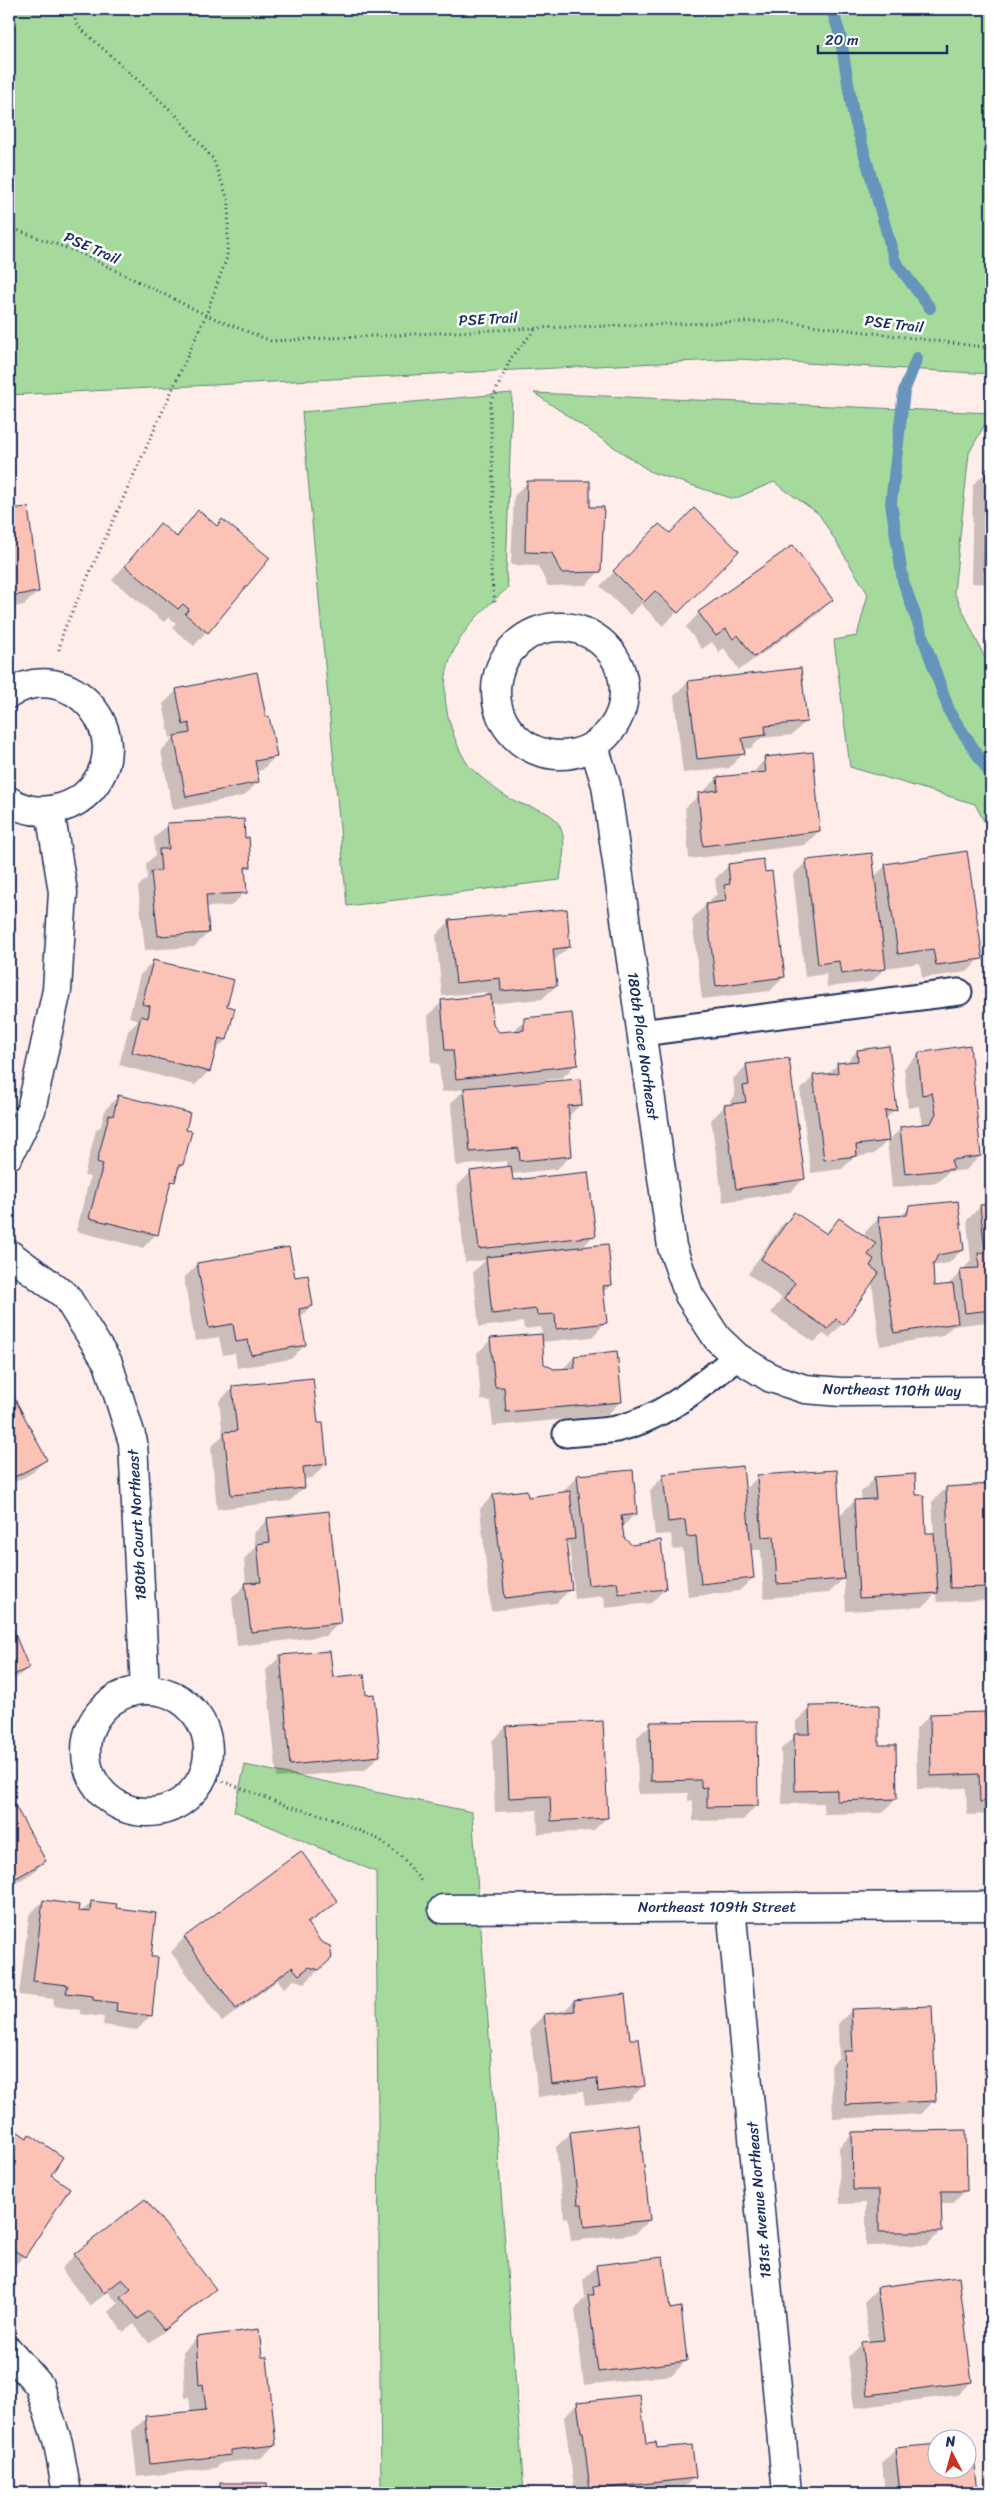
<svg xmlns="http://www.w3.org/2000/svg" width="1000" height="2502" font-family="Sriracha,sans-serif">
  <style>
    .green { fill: #a6da9c; stroke: #60847d }
    .shadow { fill: #0003 }
    .lines { fill: none; stroke-linecap: round; stroke-linejoin: round }
    .stream { stroke: #6694bb; stroke-width: 12 }
    .building { fill: #fdc2b6; stroke: #1b2f5e }
    .lane-casing { stroke: #1b2f5e; stroke-width: 29 }
    .street-casing { stroke: #1b2f5e; stroke-width: 31 }
    .path { stroke: #1b2f5e; stroke-width: 3; stroke-dasharray: 1 4; stroke-linecap: butt }
    .lane { stroke: #fff; stroke-width: 25 }
    .street { stroke: #fff; stroke-width: 28 }
    .labels { text-anchor: middle; dominant-baseline: central; stroke-width: 5; stroke-linejoin: round; paint-order: stroke }
    .street-label { font-size: 15px; fill: #1b2f5e; stroke: #fff }
  </style>
  <rect width="100%" height="100%" fill="#feede9"/>
  <filter id="ink" filterUnits="userSpaceOnUse"><feTurbulence type="fractalNoise" baseFrequency=".02" numOctaves="2"/><feDisplacementMap in="SourceGraphic" scale="10" xChannelSelector="R" yChannelSelector="G"/><feConvolveMatrix kernelMatrix="1 2 1 2 8 2 1 2 1" color-interpolation-filters="sRGB"/></filter>
  <g filter="url(#ink)">
    <!-- green -->
    <g class="green">
      <path d="M9,9h982v365l-253,-15 -729,36z"/>
      <path d="M512,393l-6,181 2,14c-49,40 -78,80 -55,145 4,12 12,31 22,39 12,10 26,23 40,29 13,7 28,7 39,17 16,16 8,43 6,62l-213,26 -45,-494z"/>
      <path d="M534,393l457,20 -22,40 -15,139 37,79v164l-16,-31 -125,-37 -16,-127 23,-4 11,-42 -49,-80 -45,-32 -40,17 -83,-27z"/>
      <path d="M245,1765l227,47 52,681h-143l-5,-621 -142,-61z"/>
    </g>
    <!-- shadow -->
    <g class="shadow">
      <path d="M987,471h4v113l-20,-1 2,-98z"/>
      <path d="M528,482l61,26 11,63 -14,14 -38,1 -10,-20 -27,-1 3,-69z"/>
      <path d="M27,508l11,84 -14,13 -15,3v-97z"/>
      <path d="M198,512l18,15 7,-7 46,38 -75,88 -22,-18 4,-5 -7,-6 -5,5 -52,-42 48,-55 15,12z"/>
      <path d="M660,526l10,9 67,16 -74,75 -22,-22 -11,11 -30,-29z"/>
      <path d="M831,600l-13,14 -79,56 -15,-22 -5,4 -7,-10 -10,7 -16,-22 13,-14z"/>
      <path d="M688,682l118,39 -14,14 -31,3 -10,10 -8,1v5l-14,14 -46,5 -9,-77z"/>
      <path d="M177,690l88,28 11,38 -14,14 -6,1 2,11 -14,14 -71,14 -12,-59 14,-15 -5,2 -7,-34z"/>
      <path d="M765,759l54,72 -14,14 -116,14 -4,-51 32,-29 34,-4z"/>
      <path d="M168,824l76,15 6,27 -6,6 1,20 -14,14 -25,1 2,26 -14,14 -49,3 -7,-63 9,-9 -1,-14 9,-9 -1,-17z"/>
      <path d="M806,862l68,15 12,-12 95,93 -14,14 -45,6 -2,-15 -35,5 -14,14 -44,5 -1,-13 -21,3 -12,-102z"/>
      <path d="M729,865l55,112 -14,14 -68,8 -10,-80 14,-14h5l-1,-5 7,-6 -2,-15z"/>
      <path d="M450,921l119,26 -16,14 3,25 -14,13 -52,5 1,22 8,7 13,-1 13,-12 51,44 -14,14 -31,4v2l50,20 -13,13 3,39 -14,13 -46,5 1,7 82,54 -12,13 29,37 -9,8 3,30 -13,14 -51,5 2,22 10,6h9l12,-13 47,44 -14,14 -114,11 -3,-25 -9,-1 -4,-47 14,-13 51,-4 -1,-9 -17,2 -1,-7 -44,5 -6,-55 13,-12 -21,2 -8,-76 14,-14 35,-4v-7l-50,5 -5,-63 14,-14 -23,3 -3,-28 -8,-1 -3,-48 14,-13 45,-5 -1,-5 -44,4 -6,-61z"/>
      <path d="M154,961l72,46v33l-12,12 -5,19 -14,14 -76,-20 9,-34 9,-9v-3l-8,-2 11,-42z"/>
      <path d="M857,1051l38,58 -10,11 3,21 13,-13 21,-3 -3,-19 -11,2 -4,-40 14,-13 62,101 -14,14 -18,2 -10,10 -46,6 -5,-47 -13,13 -20,3 -12,12 -31,4 -11,-83 14,-14 13,-1 10,-10 8,-1z"/>
      <path d="M747,1065l57,114 -14,13 -67,10 -12,-82 14,-14 6,-1 -1,-4 5,-5 -2,-17z"/>
      <path d="M118,1096l66,34 -2,35 -13,21 -13,48 -13,14 -67,-17 14,-54 -6,-1 12,-46 5,-4 4,-16z"/>
      <path d="M991,1205v125h-3l-1,-8 -34,4 -11,10 -62,10 -8,-64 -30,42 -13,14 -6,-4 -9,8 -43,-29 11,-15 -34,-24 32,-47 14,-13 31,19 14,-13 27,18 -1,-6 14,-14 22,-2 8,-8 54,41 -14,14 -18,3 2,21 14,-1 24,-25 -4,-41 14,-14z"/>
      <path d="M198,1264l96,15 18,26 -12,13 5,27 -14,14 -54,9 -2,-15 -12,2 -4,-18 -24,4 -11,-63z"/>
      <path d="M233,1388l84,37 9,39 -14,14 -9,1 1,8 -14,14 -73,8 -6,-62 12,-12 -4,-34z"/>
      <path d="M14,1401l31,59 -13,13 -23,12v-81z"/>
      <path d="M578,1476l58,37 -14,14 1,11 42,51 -14,14 -46,5 -1,-12 -29,3 -6,-56 -4,4 5,43 -14,13 -65,8 -11,-102 13,-14 34,3 37,-5v-3z"/>
      <path d="M664,1476l80,14 14,-13 81,39 15,-15h8l-1,-9 14,-14 40,19 9,38 10,-1 -2,-32 14,-14 45,-2v114l-54,2 -1,-9 -13,14 -77,4 -2,-33 -15,15 -65,5 -3,-48h-11l3,28 -14,13 -51,6 -5,-48 -10,1 -2,-16 -16,1 -5,-45z"/>
      <path d="M268,1519l72,103 -14,14 -89,10 -5,-48 14,-14 -2,-25 11,-12 -1,-14z"/>
      <path d="M9,1623l19,45 -19,16z"/>
      <path d="M280,1657l52,21 33,19 14,59 -14,14 -88,8 -11,-108z"/>
      <path d="M810,1708l68,38 18,53 -14,14 -58,1 -1,-11 -41,1 -1,-55 15,-14v-14z"/>
      <path d="M930,1715l61,4v95l-24,1 -1,-27 -49,1 -1,-60z"/>
      <path d="M651,1724l105,82 -13,14 -50,1v-21l-5,1v-8l-50,1 -1,-57z"/>
      <path d="M506,1727l101,90 -14,14 -55,3 -1,-24 -42,2 -3,-71z"/>
      <path d="M13,1804l32,57 -14,13 -22,13v-81z"/>
      <path d="M300,1853l36,48 -29,25 24,32 -26,25 -11,-3 -10,8 -6,-8 -56,42 -51,-70 13,-14z"/>
      <path d="M43,1901l38,11 11,-10 23,7 34,49 1,58 -13,14 -34,-5 1,-8 -24,-3v-4l-27,-4 1,-7 -35,-4 10,-80z"/>
      <path d="M574,2001l55,40 14,45 -14,14 -44,5 -2,-14 -45,6 -8,-68 14,-14 18,-2z"/>
      <path d="M852,2010l82,91 -13,13 -88,5 -2,-53 8,-9 -1,-33z"/>
      <path d="M9,2127l17,12 3,-3 20,40 -25,80 -14,14z"/>
      <path d="M853,2133l113,57 -14,14h-12l1,27 -14,14 -61,1v-43l-26,1 -1,-57z"/>
      <path d="M570,2134l79,86 -14,14 -64,7 -3,-24 -4,1 -8,-71z"/>
      <path d="M75,2255l139,34 -14,14 -51,40 -15,-19 -11,8 -15,-20 10,-9 -10,-11 -18,14 -29,-37z"/>
      <path d="M597,2266l72,45 17,50 -14,14 -88,10 -9,-75 10,-13 -2,-17z"/>
      <path d="M878,2288l93,94 -14,13 -103,13 -6,-51 14,-13 7,-1 -5,-41z"/>
      <path d="M197,2338l78,107 -14,13 -39,5 -6,5 -79,9 -5,-46 14,-13 45,-5 -2,-16 -4,1 -2,-46z"/>
      <path d="M578,2403l78,47 38,28 -14,13 -105,2 -11,-76z"/>
      <path d="M968,2442h3l5,51h-91l-3,-30 14,-14 42,21h30z"/>
      <path d="M266,2484v9h-54l9,-8z"/>
    </g>
    <g class="lines">
      <!-- stream -->
      <g class="stream">
        <path d="M832,9l8,26 13,78 42,148 35,47"/>
        <path d="M917,358l-13,33 -13,112 12,78 47,132 41,62"/>
      </g>
    </g>
    <!-- building -->
    <g class="building">
      <path d="M986,469l5,1v100h-7z"/>
      <path d="M527,481h63v26h14l-3,65 -40,1 -9,-20 -27,-1z"/>
      <path d="M28,507l11,85 -30,4v-87z"/>
      <path d="M694,508l45,43 -61,62 -23,-22 -11,11 -31,-31 46,-47 11,9z"/>
      <path d="M198,510l19,16 5,-7 48,39 -62,75 -23,-19 4,-5 -6,-5 -5,5 -53,-43 35,-43 17,14z"/>
      <path d="M793,545l40,55 -79,57 -16,-22 -5,4 -7,-10 -10,7 -18,-24z"/>
      <path d="M801,668l6,54 -42,4 1,9 -24,3 3,16 -48,5 -9,-78z"/>
      <path d="M257,672l9,45 3,-1 8,41 -22,4 4,21 -73,15 -12,-61 16,-3 -1,-10 -6,2 -7,-36z"/>
      <path d="M813,752l7,79 -117,15 -5,-53 20,-3 -1,-13 49,-5 -2,-15z"/>
      <path d="M244,819l1,19 4,-1 2,30h-6l2,26 -41,2 3,38 -51,3 -7,-64 10,-2 -2,-21h10l-2,-26z"/>
      <path d="M967,851l16,108 -47,6 -3,-16 -35,5 -13,-90z"/>
      <path d="M872,853l14,116 -45,5 -2,-13 -21,3 -12,-104z"/>
      <path d="M763,859l2,13 7,-1 13,106 -69,9 -10,-82 20,-3 -2,-16 6,-1 -2,-20z"/>
      <path d="M567,909l3,38 -17,2 4,37 -56,5 -1,-13 -44,5 -7,-63z"/>
      <path d="M153,960l81,20 -7,26 8,2 -8,32 -8,-2 -9,34 -78,-20 9,-36 7,2 2,-12 -8,-2z"/>
      <path d="M491,995l2,30 6,7 25,-2v-12l48,-5 6,52 -122,14 -3,-29h-8l-4,-50z"/>
      <path d="M970,1045l11,111 -30,4 3,9 -49,5 -5,-47 31,-4 5,-10 -4,-20 -10,2 -4,-42z"/>
      <path d="M889,1046l8,64 -12,1 4,30 -33,4 1,11 -33,4 -11,-85 25,-2 -1,-10 21,-2 -1,-11z"/>
      <path d="M789,1058l16,121 -69,10 -12,-84 22,-3 -3,-16 6,-1 -3,-21z"/>
      <path d="M580,1079l2,26 -14,1 4,50 -52,5 -1,-13 -49,4 -6,-64z"/>
      <path d="M118,1095l72,18 -4,17 6,1 -9,34h-4l-4,17 -4,-1 -13,54 -69,-17 14,-54 -6,-2 12,-47 4,1z"/>
      <path d="M511,1166l2,14 75,-8 8,64 -117,13 -9,-78z"/>
      <path d="M958,1201l6,49 -26,5 -5,10 1,21 19,-2 5,39 -64,10 -16,-116 29,-2 2,-9z"/>
      <path d="M991,1204v106l-26,3 -5,-44 19,-1 -1,-15 7,-1 -5,-47z"/>
      <path d="M794,1212l33,22 12,-16 37,26 -8,11 6,4 -4,7 9,7 -36,52 -7,-6 -8,10 -44,-30 11,-16 -34,-24z"/>
      <path d="M608,1244l4,41 -9,1 4,37 -51,6 -1,-15 -18,1 -1,-6 -44,5 -6,-57z"/>
      <path d="M289,1247l6,30 13,-2 5,31 -14,3 7,36 -55,10 -3,-15 -12,2 -3,-18 -24,4 -12,-65z"/>
      <path d="M542,1334l2,30 10,5 21,-1 -1,-12 43,-5 5,51 -116,10 -2,-25h-9l-5,-49z"/>
      <path d="M313,1378l5,45h5l4,41 -24,3 2,21 -74,7 -7,-63 13,-1 -5,-45z"/>
      <path d="M15,1399l32,61 -38,20v-78z"/>
      <path d="M743,1466l11,112 -53,6 -5,-48 -9,1 -2,-17 -17,2 -5,-48z"/>
      <path d="M633,1470l4,44 -16,2 3,22 8,7 29,-5 5,49 -47,5 -2,-12 -29,3 -11,-110z"/>
      <path d="M837,1470l7,109 -67,5 -3,-48 -12,1 -5,-62z"/>
      <path d="M915,1474l1,21h8l2,38h8l4,60 -79,5 -5,-98 22,-1 -2,-22z"/>
      <path d="M991,1484v103l-41,1 -4,-101z"/>
      <path d="M527,1490l1,7 42,-6 5,48 -9,1 6,50 -67,8 -12,-104z"/>
      <path d="M329,1511l12,112 -90,9 -6,-49 16,-1 -4,-38 13,-2 -3,-24z"/>
      <path d="M9,1620l20,48 -20,9z"/>
      <path d="M330,1651l3,26 31,-3 2,21 8,-1 6,62 -90,9 -10,-110z"/>
      <path d="M879,1705v40h17l1,54 -60,2v-11l-42,1 -1,-57h16l-1,-28z"/>
      <path d="M984,1712l1,6h6v83l-11,1 -1,-28 -48,2 -1,-62z"/>
      <path d="M603,1721l5,97 -57,3 -1,-25 -41,2 -3,-72z"/>
      <path d="M757,1721l1,85 -51,1v-20l-6,1v-8l-50,1 -1,-59z"/>
      <path d="M13,1802l33,59 -37,21v-77z"/>
      <path d="M301,1851l37,51 -31,21 14,19 9,4 2,12 -13,12 -10,-3 -10,8 -7,-8 -56,42 -52,-72z"/>
      <path d="M43,1900l36,5 -1,6 12,1 1,-11 26,3 -1,4 40,5 -5,44h7l-6,59 -36,-5 1,-8 -24,-3v-4l-27,-3 2,-8 -35,-4z"/>
      <path d="M625,1994l5,45h9l6,47 -47,6 -1,-14 -45,6 -8,-70 31,-3 -1,-11z"/>
      <path d="M932,2006l4,95 -90,4 -2,-54h9l-2,-42z"/>
      <path d="M639,2124l11,96 -66,7 -2,-23h-4l-8,-72z"/>
      <path d="M9,2126l18,12 2,-4 34,23 -12,18 19,13 -45,69 -16,-10z"/>
      <path d="M966,2130l1,61h-26l1,41h-63v-42h-26l-1,-58z"/>
      <path d="M145,2199l71,90 -52,41 -16,-19 -10,8 -17,-21 10,-9 -9,-10 -18,14 -30,-39z"/>
      <path d="M663,2257l7,52 11,-2 6,54 -89,11 -10,-77h6l-1,-8 6,-1 -3,-21z"/>
      <path d="M959,2277l13,105 -104,13 -7,-53 23,-2 -7,-53z"/>
      <path d="M259,2329l3,28h5l9,88 -45,5v5l-81,9 -5,-48 61,-6 -3,-26 -4,1 -3,-48z"/>
      <path d="M640,2395l6,48 10,-1 1,6 35,-3 4,33 -106,12 -7,-58h-2l-4,-30z"/>
      <path d="M972,2440l6,53h-84h6l-5,-45 43,-4v26h30v-29z"/>
      <rect x="220" y="2483" width="47" height="10"/>
    </g>
    <g class="lines">
      <defs>
        <g id="lane">
          <path d="M641,1033l318,-41"/>
          <path d="M566,1434c16,-2 34,-2 50,-5 48,-11 83,-42 121,-72"/>
        </g>
        <g id="street">
          <circle cx="560" cy="691" r="64"/>
          <path d="M9,694c60,-40 130,40 82,95 -8,9 -19,16 -31,19 -18,5 -36,3 -51,-7"/>
          <path d="M594,746l12,39 66,462 17,48 28,43 20,19 34,21 34,11 36,3 150,-1"/>
          <path d="M9,1155l22,-45 26,-120 6,-98 -13,-81"/>
          <path d="M9,1254l57,42 42,67 25,79 12,248"/>
          <circle cx="147" cy="1751" r="61"/>
          <path d="M731,1907l56,586"/>
          <path d="M443,1909l548,-3"/>
          <path d="M9,2351l30,34 19,58 9,50"/>
        </g>
      </defs>
      <!-- lane casing -->
      <use href="#lane" class="lane-casing"/>
      <!-- street casing -->
      <use href="#street" class="street-casing"/>
      <!-- path -->
      <g class="path">
        <path d="M9,227l71,26 126,62 65,26 265,-13 243,-7 212,27"/>
        <path d="M495,602l-4,-26 2,-91 -3,-81 21,-46 25,-30"/>
        <path d="M59,650l4,-18 143,-317 21,-58 2,-55 -16,-43 -37,-44 -98,-89 -7,-17"/>
        <path d="M204,1774l83,32 42,11 51,23 22,17 19,24"/>
      </g>
      <!-- lane -->
      <use href="#lane" class="lane"/>
      <!-- street -->
      <use href="#street" class="street"/>
    </g>
  </g>
  <g class="labels">
    <!-- street labels -->
    <g class="street-label">
      <text transform="translate(92 248) rotate(24)">PSE Trail</text>
      <text transform="translate(488 319) rotate(-3)">PSE Trail</text>
      <text transform="translate(894 324) rotate(7)">PSE Trail</text>
      <text transform="translate(643 1046) rotate(82)">180th Place Northeast</text>
      <text transform="translate(892 1390) rotate(1)">Northeast 110th Way</text>
      <text transform="translate(137 1525) rotate(-93)">180th Court Northeast</text>
      <text x="717" y="1907">Northeast 109th Street</text>
      <text transform="translate(759 2200) rotate(-95)">181st Avenue Northeast</text>
    </g>
  </g>
  <!-- margin -->
  <rect width="1000" height="2502" fill="none" stroke="#fff" stroke-width="30"/>
  <rect x="15" y="15" width="970" height="2472" fill="none" stroke="#1b2f5e" stroke-width="2" filter="url(#ink)"/>
  <!-- north arrow -->
  <g transform="translate(952 2454) rotate(354)"><circle r="24" fill="#ffffff" stroke="#a4acbf"/>
  <path d="M0-4L9 19L0 12L-9 19Z" fill="#c8321e"/>
  <text y="-8" font-size="14" font-weight="bold" text-anchor="middle" fill="#1b2f5e">N</text>
  </g>
  <!-- scale -->
  <path d="M818 45v8h129v-8" fill="none" stroke="#1b2f5e" stroke-width="2.5"/>
  <text x="825" y="45" font-size="15" fill="#1b2f5e" stroke="#ffffff" stroke-width="4" paint-order="stroke">20 m</text>
</svg>
